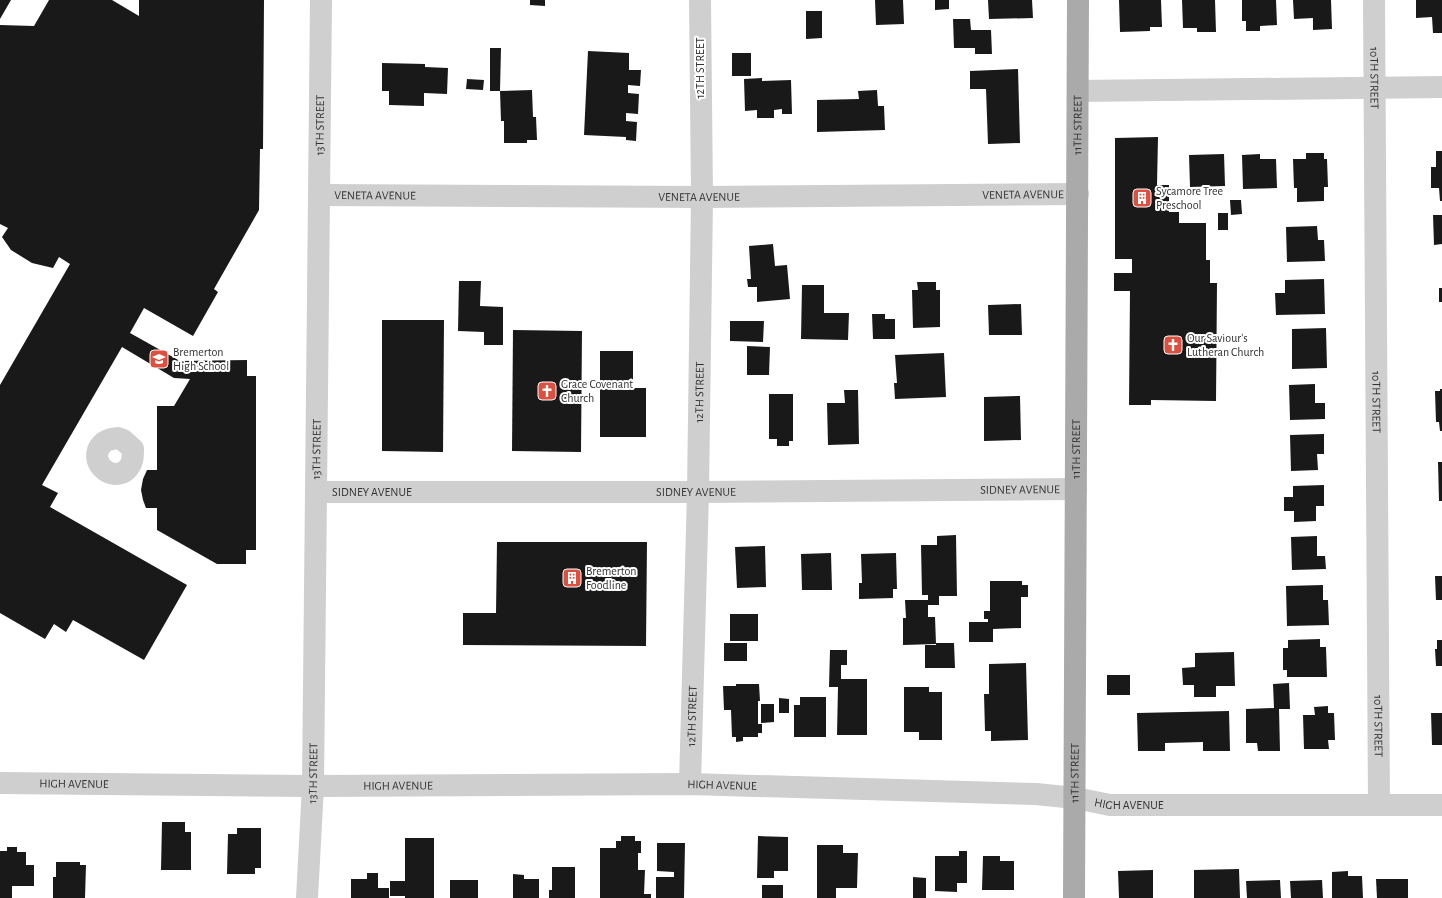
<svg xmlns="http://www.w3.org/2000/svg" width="1442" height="898" font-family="'Alegreya Sans',sans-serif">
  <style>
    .building { fill: #191919 }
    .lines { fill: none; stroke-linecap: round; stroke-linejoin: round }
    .minor { stroke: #cfcfcf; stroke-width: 22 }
    .major { stroke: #aaa; stroke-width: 22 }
    .labels { text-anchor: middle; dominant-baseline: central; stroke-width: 4; stroke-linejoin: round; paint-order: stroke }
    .street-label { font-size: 12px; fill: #323232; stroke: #fff }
    .poi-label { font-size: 12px; fill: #323232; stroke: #fff; text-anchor: start }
  </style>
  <rect width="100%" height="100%" fill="#fff"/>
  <!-- building -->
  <g class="building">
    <path d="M0,0h11l-11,19z"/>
    <path d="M49,0h63l27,16v-16h125l-1,149h-3l-1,61 -45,79 4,3 -25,44 -49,-28 -14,25 50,28 67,-1v16h9v174h-10v14h-29l-60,-34v-22h-11l-3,-8 -2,-10 2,-11 4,-9h10v-64h17l16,-27 -16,-1 -52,-31 -80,138 16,8 -8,14 137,78 -43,75 -71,-40 -7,12 -12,-8 -9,15 -45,-26v-228l70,-121 -11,-7 -6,11 -21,-5 -21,-13 -9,-13 6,-9 -8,-4v-199l34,1z"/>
    <path d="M530,0h15v6l-15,-1z"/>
    <path d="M875,0h28l1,24 -28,1z"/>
    <path d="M935,0h14v9l-14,1z"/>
    <path d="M988,0h44l1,18 -44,1z"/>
    <path d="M1119,0h42l1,27h-12v4l-30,1z"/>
    <path d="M1182,0h33l1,32h-19v-4h-14z"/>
    <path d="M1242,0h34l1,25 -17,1v5h-14v-10h-4z"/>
    <path d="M1293,0h38l1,29 -19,1v-12l-19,1z"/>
    <path d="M1416,0h26v33h-9l-1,-16 -16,1z"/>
    <path d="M806,11h16v27l-16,1z"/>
    <path d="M953,19h17l1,11h20l1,24h-17v-6h-21z"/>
    <path d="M490,48h11l-1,43h-10z"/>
    <path d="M588,51l41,2v17h12l-1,16 -12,-1v8l11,1 -1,20 -12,-1v8l11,1 -1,19 -10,-1v-3l-42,-2z"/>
    <rect x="732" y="53" width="19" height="23"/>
    <path d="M382,63l43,1v3l23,1 -1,26 -23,-1v13l-35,-1v-14h-7z"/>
    <path d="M1018,69l2,74 -32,1 -2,-55h-16v-18z"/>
    <path d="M762,78v3l29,-1 1,34h-10v-5l-8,1v8h-17v-8l-12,1 -1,-32z"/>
    <path d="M467,79l17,1 -1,10 -17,-1z"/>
    <path d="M532,90l1,27h3l1,23h-10v3h-23v-22h-3l-1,-30z"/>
    <path d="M877,90l1,16h6l1,24 -68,2v-32l42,-1 -1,-8z"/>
    <path d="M1158,137l-1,48h12v27h10v11h27v37h4v23h7l-1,118 -65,-1v5h-22l1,-114h-16v-18h18v-14h-17v-121z"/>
    <path d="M1436,151h6v50h-2l-1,-13h-8v-21h5z"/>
    <path d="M1306,153h18v6h3l1,28h-4v14l-27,1v-14h-3l-1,-29h13z"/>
    <path d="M1224,154l1,32 -35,1 -1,-32z"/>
    <path d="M1260,154v5h16l1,29 -34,1 -1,-34z"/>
    <path d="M1230,200h11l1,14 -11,1z"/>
    <rect x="1218" y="213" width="10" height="17"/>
    <path d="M1433,215h9v29l-8,1z"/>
    <path d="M1317,226l1,14h6l1,21 -38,1 -1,-35z"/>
    <path d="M773,244l2,22 12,-1 3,34 -33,3v-15h-9l-1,-8h4l-2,-33z"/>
    <path d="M1324,279l1,35 -49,1 -1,-22h10v-13z"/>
    <path d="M459,281h22l-1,25 23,1v38h-19v-13l-26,-1z"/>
    <path d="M917,282h19v8h4v37l-27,1 -1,-38h6z"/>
    <path d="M802,285h22v28h25l-1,27 -47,-1z"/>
    <rect x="1439" y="288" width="3" height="14"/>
    <path d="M1021,304l1,31h-33l-1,-30z"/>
    <path d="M872,314h13v5h10v20h-22z"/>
    <path d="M382,320h62l-1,132 -61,-1z"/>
    <path d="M730,321h34l-1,21 -33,-1z"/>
    <path d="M1326,328l1,40 -35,1v-40z"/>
    <path d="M513,330l69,1 -1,121 -69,-1z"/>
    <path d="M747,346l23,1 -1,28h-22z"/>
    <path d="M600,351h33v37h13v49h-46z"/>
    <path d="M944,353l2,44 -51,2 -1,-16h3l-2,-28z"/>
    <path d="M1315,384v19h10v16l-35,1 -1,-35z"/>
    <path d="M1440,389h2v42h-2l-1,-9h-3l-1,-31h5z"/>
    <path d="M844,390h14l1,54 -31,1 -1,-42h18z"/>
    <path d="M769,394h24v47h-4v5h-12v-7h-8z"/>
    <path d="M1020,396l1,44 -37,1v-44z"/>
    <path d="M1324,434v20h-7l1,16 -27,1 -1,-36z"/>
    <path d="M1438,462h4v39h-3z"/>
    <path d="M1324,485v21h-8v15l-22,1v-11h-10v-14h9v-11z"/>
    <path d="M956,535l1,61h-18v9h-11v12h7l1,27 -33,1v-27h3l-1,-18h23v-5h-6l-1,-50h16v-9z"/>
    <path d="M1317,536v20h8l1,13 -34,1 -1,-33z"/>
    <path d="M497,542h150l-1,104 -183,-1v-32h33z"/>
    <path d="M765,546l1,41 -29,1 -2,-41z"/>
    <path d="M831,553l1,37h-30l-1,-36z"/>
    <path d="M896,553l1,36h-4v9l-34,1v-16h3l-1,-29z"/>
    <path d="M1435,576h7v24h-6z"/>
    <path d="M990,581h32v4h6v12h-7v31l-28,1v13h-24v-20h19v-3h-4v-8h6z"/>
    <path d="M1323,585v15h5l1,25 -42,1 -1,-40z"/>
    <rect x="730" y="614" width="28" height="27"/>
    <path d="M1320,639v8h6l1,30h-40v-7h-4v-22h5v-8z"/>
    <path d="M1437,640h5v26h-6l-1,-17h2z"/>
    <rect x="724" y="643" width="23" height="18"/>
    <path d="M936,643h18l1,25h-30v-23h11z"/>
    <path d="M830,650h17v15h-6v14h26v56h-30l1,-48h-9z"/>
    <path d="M1234,652l1,34h-19v11h-22v-12h-11l-1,-17 13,-1v-14z"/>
    <path d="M1026,663l2,77 -37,1v-10h-6l-1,-37h5v-30z"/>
    <rect x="1107" y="675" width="23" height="20"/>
    <path d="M1289,683l1,26h-11l1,42h-22l-1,-8h-11v-34l28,-1 -1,-24z"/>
    <path d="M736,684h23l1,17h-2v23h4v9h-4v4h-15v4l-7,1v-5h-4l-1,-27h-7l-1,-24h13z"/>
    <path d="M904,687h25v5h13v48h-23v-8h-15z"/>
    <path d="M800,697h26v40h-32v-32h6z"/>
    <path d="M779,698l10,1v14h-10z"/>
    <path d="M761,704h13v18l-13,1z"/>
    <path d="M1328,706v7h6l1,27h-7l1,9h-25l-1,-34h12l-1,-8z"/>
    <path d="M1229,711l1,40h-27v-9l-38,1v8h-27l-1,-38z"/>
    <path d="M1431,713h11v32h-10z"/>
    <path d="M162,822h23v10h6v38h-30z"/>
    <path d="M237,828h24v40h-6v6h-28l1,-40h9z"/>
    <path d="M621,836h14v5h6v12h-3v17h7l-1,24h7v4h-51v-50h16v-7h5z"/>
    <path d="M758,836l30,1v34h-14v7h-17z"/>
    <path d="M405,838h29v60h-29v-2h-15v-15h15z"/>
    <path d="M657,843h28l-1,55h-28v-21h18v-5l-17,-1z"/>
    <path d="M817,845h26v8h15l-1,35h-21v10h-19z"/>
    <path d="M7,847h10v5h9v13h8v21h-22v12h-12v-47h7z"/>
    <path d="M959,851h8v32h-10v9l-22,-1v-35h24z"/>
    <path d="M983,856h17v5h14v29h-32z"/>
    <path d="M56,862h24v3h6l-1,33h-32v-21h3z"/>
    <path d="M552,867h23v31h-26v-8h3z"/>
    <path d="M1239,869l1,29h-46v-28z"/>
    <path d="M1153,870v28h-34l-1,-27z"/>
    <path d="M1348,871v5h14l1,22h-31v-26z"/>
    <path d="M367,873h11v15h11v10h-38v-19h16z"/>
    <path d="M513,874l11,1v4h15v19h-26z"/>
    <path d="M913,877l13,1v20h-13z"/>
    <path d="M1376,879h32v19h-31z"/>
    <rect x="450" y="880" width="28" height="18"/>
    <path d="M1280,880l1,18h-34l-1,-17z"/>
    <path d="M1322,880l1,18h-32l-1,-17z"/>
    <rect x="762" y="885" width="21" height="13"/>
  </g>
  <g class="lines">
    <!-- minor -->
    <g class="minor">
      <path id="s1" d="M1374,0l5,805"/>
      <path d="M1078,91l364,-4"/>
      <path id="s2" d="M320,195l382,2 376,-3"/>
      <path d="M118,438l5,2 10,9c0,6 0,13 -4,18 -11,16 -37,2 -31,-17 4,-9 11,-11 20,-12z"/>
      <path id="s3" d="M316,492h382l378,-3"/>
      <path id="s4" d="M0,783l313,3 377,-2 346,10 39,4 35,7h332"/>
      <path id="s5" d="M690,784l8,-292 4,-295 -2,-197"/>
      <path id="s6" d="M307,898l6,-112 8,-786"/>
    </g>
    <!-- major -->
    <path class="major" id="s7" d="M1074,898l4,-898"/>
  </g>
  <!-- icons -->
  <defs>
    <symbol id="building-square" viewBox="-11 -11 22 22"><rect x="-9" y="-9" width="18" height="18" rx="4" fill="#dd5040" stroke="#fff"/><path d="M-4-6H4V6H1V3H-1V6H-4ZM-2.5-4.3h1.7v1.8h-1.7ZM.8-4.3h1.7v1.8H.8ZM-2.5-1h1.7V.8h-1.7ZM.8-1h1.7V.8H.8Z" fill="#fff"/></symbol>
    <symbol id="church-square" viewBox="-11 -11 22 22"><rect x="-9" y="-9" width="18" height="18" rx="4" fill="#dd5040" stroke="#fff"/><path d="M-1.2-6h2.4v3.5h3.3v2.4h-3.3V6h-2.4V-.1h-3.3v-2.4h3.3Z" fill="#fff"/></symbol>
    <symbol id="school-square" viewBox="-11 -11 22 22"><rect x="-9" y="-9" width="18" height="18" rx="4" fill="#dd5040" stroke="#fff"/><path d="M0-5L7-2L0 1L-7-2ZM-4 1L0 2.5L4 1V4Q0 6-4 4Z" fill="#fff"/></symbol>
  </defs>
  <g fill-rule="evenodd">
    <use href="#building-square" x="1131" y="187" width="22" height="22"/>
    <use href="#church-square" x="1162" y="334" width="22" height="22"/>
    <use href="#school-square" x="148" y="348" width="22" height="22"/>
    <use href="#church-square" x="536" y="380" width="22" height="22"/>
    <use href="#building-square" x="561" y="567" width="22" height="22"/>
  </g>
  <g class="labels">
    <!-- street labels -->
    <g class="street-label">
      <text transform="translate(700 68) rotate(-90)">12TH STREET</text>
      <text stroke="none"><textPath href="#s1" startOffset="78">10TH STREET</textPath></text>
      <text stroke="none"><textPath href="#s6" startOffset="773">13TH STREET</textPath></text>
      <text stroke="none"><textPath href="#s7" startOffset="773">11TH STREET</textPath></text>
      <text stroke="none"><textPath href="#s2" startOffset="703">VENETA AVENUE</textPath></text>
      <text stroke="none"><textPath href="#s2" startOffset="55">VENETA AVENUE</textPath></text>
      <text stroke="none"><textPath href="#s2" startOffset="379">VENETA AVENUE</textPath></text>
      <text stroke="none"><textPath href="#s5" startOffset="392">12TH STREET</textPath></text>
      <text stroke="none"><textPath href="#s1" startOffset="402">10TH STREET</textPath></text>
      <text stroke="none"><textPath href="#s6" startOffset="449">13TH STREET</textPath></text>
      <text stroke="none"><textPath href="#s7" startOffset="449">11TH STREET</textPath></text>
      <text stroke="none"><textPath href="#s3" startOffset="704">SIDNEY AVENUE</textPath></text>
      <text stroke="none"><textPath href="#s3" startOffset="56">SIDNEY AVENUE</textPath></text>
      <text stroke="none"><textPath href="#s3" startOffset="380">SIDNEY AVENUE</textPath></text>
      <text stroke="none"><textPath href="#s5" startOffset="68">12TH STREET</textPath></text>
      <text stroke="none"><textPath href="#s1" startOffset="726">10TH STREET</textPath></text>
      <text stroke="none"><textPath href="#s6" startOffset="125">13TH STREET</textPath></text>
      <text stroke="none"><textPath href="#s7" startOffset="125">11TH STREET</textPath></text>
      <text stroke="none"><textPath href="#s4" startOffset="74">HIGH AVENUE</textPath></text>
      <text stroke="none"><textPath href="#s4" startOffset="722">HIGH AVENUE</textPath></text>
      <text stroke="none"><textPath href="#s4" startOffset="398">HIGH AVENUE</textPath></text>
      <text stroke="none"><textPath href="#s4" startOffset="1130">HIGH AVENUE</textPath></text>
    </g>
    <!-- poi labels -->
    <g class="poi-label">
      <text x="1156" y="191">Sycamore Tree<tspan x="1156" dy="14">Preschool</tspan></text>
      <text x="1187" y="338">Our Saviour's<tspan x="1187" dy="14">Lutheran Church</tspan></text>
      <text x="173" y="352">Bremerton<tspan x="173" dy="14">High School</tspan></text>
      <text x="561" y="384">Grace Covenant<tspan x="561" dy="14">Church</tspan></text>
      <text x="586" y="571">Bremerton<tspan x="586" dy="14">Foodline</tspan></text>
    </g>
  </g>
</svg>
